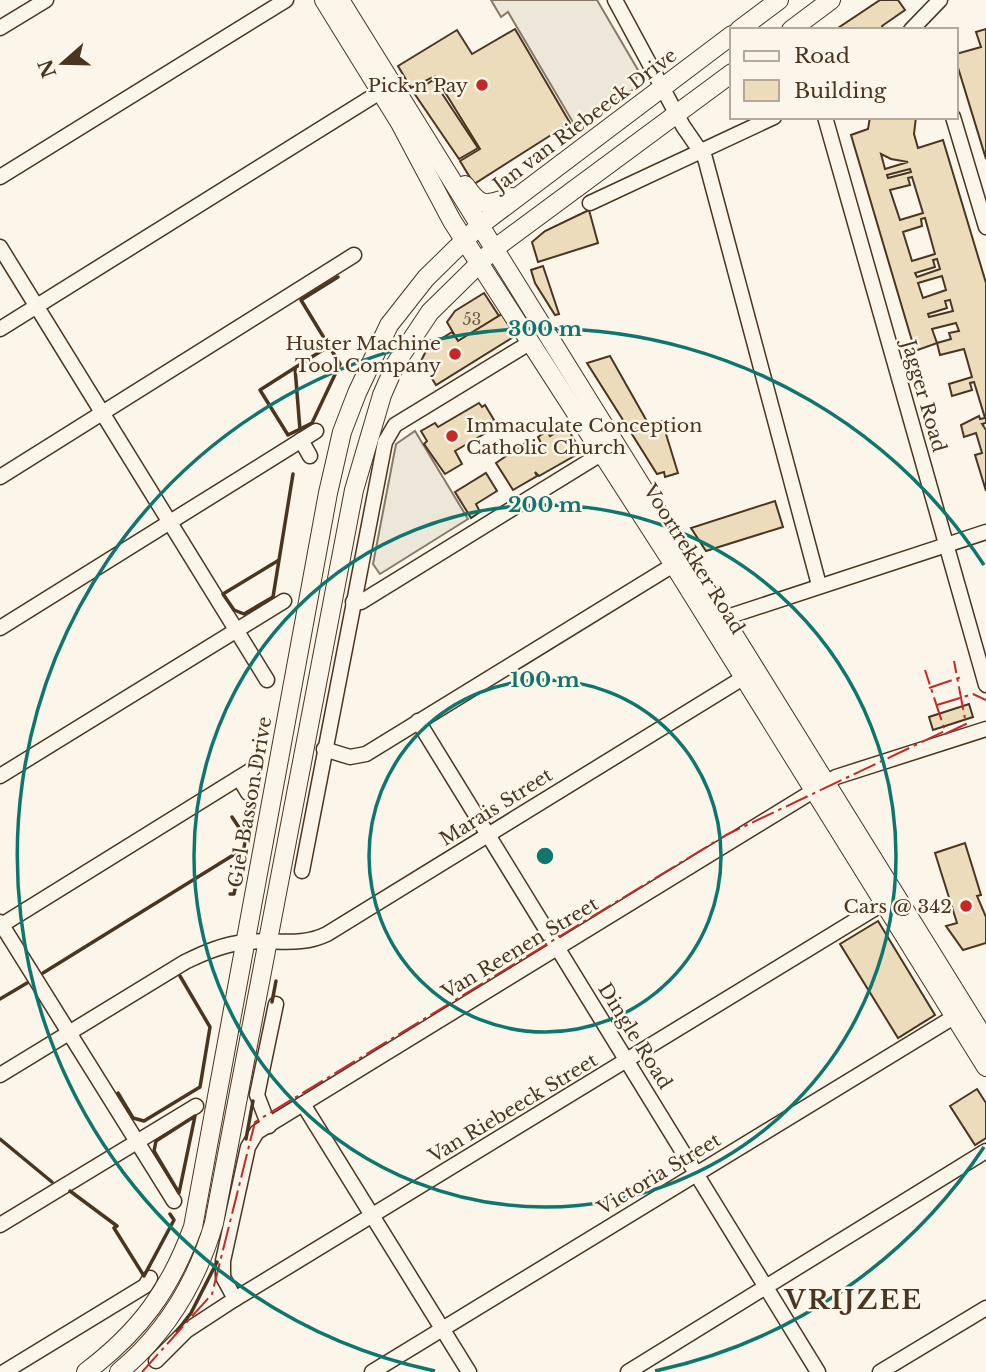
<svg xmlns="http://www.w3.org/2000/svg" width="986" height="1372" font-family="'Libre Baskerville',serif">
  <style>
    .parking { fill: #ede7d9; stroke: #887966; stroke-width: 2 }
    .building { fill: #ecdcbc; stroke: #4a3520; stroke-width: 2; fill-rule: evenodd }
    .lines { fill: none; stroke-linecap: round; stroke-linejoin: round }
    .minor-casing { stroke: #4a3520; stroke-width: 17 }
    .major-casing { stroke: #4a3520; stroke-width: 20 }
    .minor { stroke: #fbf6e9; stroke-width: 14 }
    .major { stroke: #fbf6e9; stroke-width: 18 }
    .wall { stroke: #4a3520; stroke-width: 3.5 }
    .power { stroke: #c62828; stroke-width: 2; stroke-dasharray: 24 5 3.5 5; stroke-linecap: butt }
    .ring { fill: none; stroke: #0f766e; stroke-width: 3.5 }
    .poi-dot { fill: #c62828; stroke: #fbf6e9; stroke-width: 2.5 }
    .labels { text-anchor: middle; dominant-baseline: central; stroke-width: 5; stroke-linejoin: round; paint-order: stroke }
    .number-label { font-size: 16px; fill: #725f47 }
    .poi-label { font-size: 19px; fill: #4a3520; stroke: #fbf6e9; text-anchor: end }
    .street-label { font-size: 19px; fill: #4a3520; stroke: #fbf6e9 }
    .district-label { font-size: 26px; font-weight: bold; letter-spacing: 2px; fill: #4a3520; stroke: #fbf6e9 }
    .centre { fill: #0f766e; stroke: #fbf6e9; stroke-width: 3.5 }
    .ring-label { font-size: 21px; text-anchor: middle; font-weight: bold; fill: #0f766e; stroke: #fbf6e9; stroke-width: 5; stroke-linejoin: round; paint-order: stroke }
  </style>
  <rect width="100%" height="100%" fill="#fbf6e9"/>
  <!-- parking -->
  <g class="parking">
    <path d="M491,0h106l41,70 -4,19 -60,35 -66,-112 -7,5z"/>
    <path d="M415,431l53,88 -88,55 -7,-10 23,-120z"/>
  </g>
  <!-- building -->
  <g class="building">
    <path d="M880,0h18l7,10 -23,16 2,4h-49z"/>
    <path d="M515,29l55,94 -96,61 -14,-23 20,-12 -45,-73 -24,12 -13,-22 59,-36 15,24z"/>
    <path d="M986,29v130l-30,-98v-7l25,-7 -5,-15z"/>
    <path d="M433,80l45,68 -19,11 -45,-66z"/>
    <path d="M870,117h46l-2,17 4,14 25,-8 43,143v140l-4,1 4,6v61l-11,-36 7,-2 -6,-20 -12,4 -3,-12 18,-9 1,3 5,-1 -11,-36 -4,1 2,7 -20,6 -3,-12 23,-7 -8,-28 -24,6 -3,-12 -22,8 -64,-216 17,-6zM881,154l10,5 17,3 -23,7zM910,169l1,3 -23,6 -1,-3zM912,177l11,36 -23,7 -10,-30 20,-5 -2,-7zM925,218l10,36 -23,7 -9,-29 19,-6 -1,-7zM937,259l3,10 -23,8 -2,-4 20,-6 -2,-7zM942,276l4,14 -23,8 -5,-15zM950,300l3,11 -24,6 -1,-3 19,-6 -2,-7zM956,323l3,8 -10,2 2,6 -14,4 -5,-14z"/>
    <path d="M589,210l9,33 -60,19 -6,-20 13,-11z"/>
    <path d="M543,266l16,48 -4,1 -20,-32 -4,-13z"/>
    <path d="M484,293l15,23 -41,25 -11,-19 8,-11z"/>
    <path d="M502,314l13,22 -79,49 -15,-24 7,-14 24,-15 6,9z"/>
    <path d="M610,356l39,69 -19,6 -43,-68z"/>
    <path d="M479,403l3,4 3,-2 9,15 -3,2 3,6 -39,23 7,13 -17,10 -21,-30 3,-3 -6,-10 14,-8 3,4z"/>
    <path d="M662,421l16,52 -13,4 -1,-5 -7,2 -27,-43z"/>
    <path d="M566,426l13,22 -6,3 3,4 -37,21 -4,-4 2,4 -24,14 -17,-27 29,-20 5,7 11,-7 -3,-6 9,-6 3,5z"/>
    <path d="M486,473l11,18 -21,13 4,8 -9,6 -16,-26z"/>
    <path d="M775,501l8,26 -77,24 -15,-23z"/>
    <path d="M969,704l4,13 -40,13 -4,-13z"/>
    <path d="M965,843l16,52 -4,1 9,21v26l-23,7 -17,-24 11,-3 -22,-70z"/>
    <path d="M878,921l57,94 -37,23 -58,-94z"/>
    <path d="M977,1089l9,14v35l-11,7 -25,-39z"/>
  </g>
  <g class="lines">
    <defs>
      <g id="minor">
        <path d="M615,0l68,126 22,32 114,427"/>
        <path d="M0,28l46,-28"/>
        <path d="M911,30l29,-30"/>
        <path d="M825,117l161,568"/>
        <path d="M953,117l33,110"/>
        <path d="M0,177l286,-177"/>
        <path d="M590,203l184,-86"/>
        <path d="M0,247l267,433"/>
        <path d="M0,329l388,-242"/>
        <path d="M301,440l9,16"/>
        <path d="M0,477l354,-222"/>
        <path d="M353,602h8l248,-153"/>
        <path d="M715,621l271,-89"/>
        <path d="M0,628l316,-197"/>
        <path d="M418,721l400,651"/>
        <path d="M324,749l26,8 16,-3 317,-195"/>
        <path d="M0,776l284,-175"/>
        <path d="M239,778l9,15"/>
        <path d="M302,871l83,-429 10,-17 136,-83"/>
        <path d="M0,922l174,279"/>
        <path d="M0,926l253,-157"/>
        <path d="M0,1075l185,-113c20,-10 39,-18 61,-20 28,-3 55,5 81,-8l424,-261"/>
        <path d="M303,1104l166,268"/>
        <path d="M269,1126l-12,-31 19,-91"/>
        <path d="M0,1225l196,-119"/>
        <path d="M235,1299l-12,-22v-16l25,-114 9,-15 579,-355 150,-48"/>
        <path d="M156,1361l30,-30 49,-32 657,-401"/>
        <path d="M4,1372l141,-86 5,-8"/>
        <path d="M372,1372l590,-360"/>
        <path d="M628,1372l358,-221"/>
        <path d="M880,1372l106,-64"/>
      </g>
      <g id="major">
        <path d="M324,0l76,123 52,98 222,344 312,502"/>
        <path d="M340,0l646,1041"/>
        <path d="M739,30l40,-30"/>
        <path d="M791,30l40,-30"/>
        <path d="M465,185c17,24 20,20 46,12"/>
        <path d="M86,1372c54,-41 84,-82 107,-145l135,-734 14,-61 15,-39 32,-68 37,-47 53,-52 253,-191"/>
        <path d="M119,1372c47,-39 78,-91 95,-149l140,-733 28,-95 14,-32 34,-51 64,-63 238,-176"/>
      </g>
    </defs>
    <!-- minor casing -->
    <use href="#minor" class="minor-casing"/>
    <!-- major casing -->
    <use href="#major" class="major-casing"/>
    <!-- minor -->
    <use href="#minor" class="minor"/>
    <!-- major -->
    <use href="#major" class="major"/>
    <!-- wall -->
    <g class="wall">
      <path d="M329,346l11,18 -28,59 -24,12 -28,-45z"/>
      <path d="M329,346l-28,-46 37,-23"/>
      <path d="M295,368l5,62"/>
      <path d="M279,560l-56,34 11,16 10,4 29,-17 20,-123"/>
      <path d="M230,894h4l12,-56 -14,-21"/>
      <path d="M43,973l200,-124"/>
      <path d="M0,999l27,-16"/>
      <path d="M272,1002l4,-21"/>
      <path d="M118,1093l15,25 11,3 56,-34 10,-60 -30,-51"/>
      <path d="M195,1116l-16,77 -25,-42 2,-10z"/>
      <path d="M0,1139l52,43"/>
      <path d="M246,1139l7,-38"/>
      <path d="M70,1191l47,35 -3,2 30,48 30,-56 -4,-6"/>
      <path d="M177,1331l14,-18 26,-51"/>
    </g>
    <!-- power -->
    <g class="power">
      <path d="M929,688l32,-11"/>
      <path d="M937,705l36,-11 13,6"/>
      <path d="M945,734l21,-10 -12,-63"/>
      <path d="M142,1372l70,-78 43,-172 471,-287 219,-104 -20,-61"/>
    </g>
  </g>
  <!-- distance rings -->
  <g class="ring">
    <circle cx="545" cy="856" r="176"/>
    <circle cx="545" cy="856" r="351"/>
    <path d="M984 1147A527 527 0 0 1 655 1371M435 1371A527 527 0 1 1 984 565"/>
  </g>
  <!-- markers -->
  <g class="poi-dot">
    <circle cx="482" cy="85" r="7"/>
    <circle cx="455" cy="354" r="7"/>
    <circle cx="452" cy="436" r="7"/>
    <circle cx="966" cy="906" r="7"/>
  </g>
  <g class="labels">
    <!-- number labels -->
    <g class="number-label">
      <text x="472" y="319">53</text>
    </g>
    <!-- poi labels -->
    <g class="poi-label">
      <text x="468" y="85">Pick n Pay</text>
      <text x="441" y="343">Huster Machine<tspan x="441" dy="22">Tool Company</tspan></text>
      <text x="466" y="425" text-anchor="start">Immaculate Conception<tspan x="466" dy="22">Catholic Church</tspan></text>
      <text x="952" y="906">Cars @ 342</text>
    </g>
    <!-- street labels -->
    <g class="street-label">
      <text transform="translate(585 120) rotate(-37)">Jan van Riebeeck Drive</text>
      <text transform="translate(924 396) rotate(74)">Jagger Road</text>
      <text transform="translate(694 559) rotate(58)">Voortrekker Road</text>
      <text transform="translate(250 802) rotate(-80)">Giel Basson Drive</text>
      <text transform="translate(496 807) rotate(-32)">Marais Street</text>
      <text transform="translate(520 948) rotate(-31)">Van Reenen Street</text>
      <text transform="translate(635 1036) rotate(58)">Dingle Road</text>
      <text transform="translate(513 1108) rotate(-31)">Van Riebeeck Street</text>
      <text transform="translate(659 1174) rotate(-31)">Victoria Street</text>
    </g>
    <!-- district labels -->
    <g class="district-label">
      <text x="854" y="1300">VRIJZEE</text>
    </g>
  </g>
  <circle cx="545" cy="856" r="10" class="centre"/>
  <g class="ring-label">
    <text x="545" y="336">300 m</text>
    <text x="545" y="512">200 m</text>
    <text x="545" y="687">100 m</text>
  </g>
  <!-- legend -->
  <rect x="730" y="28" width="228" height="91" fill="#fbf6e9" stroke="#b4a999" stroke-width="2"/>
  <rect x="744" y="51" width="35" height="10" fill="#fbf6e9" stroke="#b4a999" stroke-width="2"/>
  <text x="794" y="63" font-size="21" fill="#4a3520">Road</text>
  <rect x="744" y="80" width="35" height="21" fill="#ecdcbc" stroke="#b4a999" stroke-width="2"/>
  <text x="794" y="98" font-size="21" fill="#4a3520">Building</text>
  <!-- north arrow -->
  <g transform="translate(63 63) rotate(250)" stroke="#fbf6e9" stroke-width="5" paint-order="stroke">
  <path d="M0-5L12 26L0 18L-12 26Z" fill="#4a3520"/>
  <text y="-10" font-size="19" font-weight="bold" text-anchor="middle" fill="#4a3520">N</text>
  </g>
</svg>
